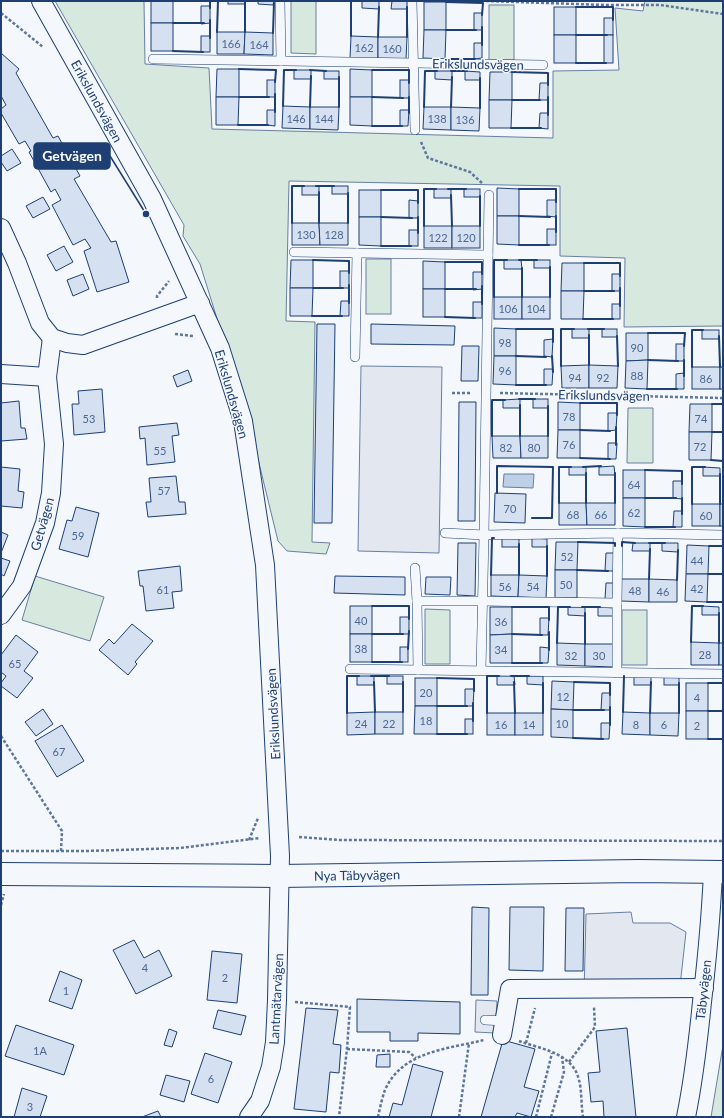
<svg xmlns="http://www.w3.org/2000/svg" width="724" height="1118" font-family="Lato,sans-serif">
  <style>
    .green { fill: #d7e8df; stroke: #687fa3 }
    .parking { fill: #e3e8f0; stroke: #687fa3 }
    .water { fill: #bed0e5; stroke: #687fa3 }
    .building { fill: #d5e0f0; stroke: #1d3f73 }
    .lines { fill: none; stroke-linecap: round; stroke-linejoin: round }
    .service-casing { stroke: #1d3f73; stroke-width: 10 }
    .minor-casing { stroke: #1d3f73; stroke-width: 20 }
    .secondary-casing { stroke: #1d3f73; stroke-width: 24 }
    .path { stroke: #5e769c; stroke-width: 2.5; stroke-dasharray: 3 2; stroke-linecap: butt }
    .service { stroke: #f4f7fb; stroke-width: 9 }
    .minor { stroke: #f4f7fb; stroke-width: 18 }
    .secondary { stroke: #f4f7fb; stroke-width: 22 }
    .wall { stroke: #1d3f73; stroke-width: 2 }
    .labels { text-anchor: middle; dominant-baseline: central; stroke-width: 3; stroke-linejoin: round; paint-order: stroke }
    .number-label { font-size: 11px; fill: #4b6792 }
    .street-label { font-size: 13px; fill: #1d3f73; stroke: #f4f7fb }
    .leader { fill: none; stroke: #1d3f73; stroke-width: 1.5 }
    .callout-dot { fill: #1d3f73; stroke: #f4f7fb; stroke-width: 1.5 }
    .callout { fill: #1d3f73; stroke: #1d3f73; stroke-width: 1.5 }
    .callout-label { font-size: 14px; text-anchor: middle; font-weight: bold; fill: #fff }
  </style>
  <rect width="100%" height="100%" fill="#f4f7fb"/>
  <!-- green -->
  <g class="green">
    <path d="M55,1h89l1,63 64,4 3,61 341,9v-67l66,-1 -4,-62 28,3 2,-10h78v325l-99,1 1,-69 -65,-2v-70l-271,-5 -3,140 29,1 -3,220 18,1 -4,11 -39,-3 -9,-10 -30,-123 -48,-154 -17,-28 1,-11z"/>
    <path d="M291,1h25v53l-25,-1z"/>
    <rect x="489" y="5" width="25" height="55"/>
    <rect x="366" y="259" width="25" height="55"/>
    <path d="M628,408h25v55h-26z"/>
    <path d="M35,576l69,21 -14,44 -68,-21z"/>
    <path d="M425,609l25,1v54h-25z"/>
    <rect x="622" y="610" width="25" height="55"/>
    <path d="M723,1045v72h-12z"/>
  </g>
  <!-- parking -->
  <g class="parking">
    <path d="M361,366l81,1 -3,186 -81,-2z"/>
    <path d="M631,912l2,11h37l16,9 -7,63 -95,-1 2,-80z"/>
    <path d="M476,1000l21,1 -2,32 -20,-1z"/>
  </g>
  <!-- water -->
  <path class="water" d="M504,474h30l-1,14 -30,-1z"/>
  <!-- building -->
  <g class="building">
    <rect x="151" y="1" width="22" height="22"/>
    <rect x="228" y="1" width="17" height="3"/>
    <path d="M258,1h16l-1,4 -15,-1z"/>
    <path d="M362,1h17v8l-17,-1z"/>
    <path d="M392,1h15v8h-16z"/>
    <rect x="424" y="2" width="22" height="28"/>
    <path d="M201,6h9v17l-9,1z"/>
    <rect x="554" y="7" width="22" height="28"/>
    <rect x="474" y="13" width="8" height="17"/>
    <rect x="604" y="18" width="9" height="17"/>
    <rect x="151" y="23" width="22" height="28"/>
    <path d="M424,30h22l-1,29 -22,-1z"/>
    <path d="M217,32h28l-1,22h-27z"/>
    <path d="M245,32l28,1v22l-29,-1z"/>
    <rect x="554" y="35" width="22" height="28"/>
    <rect x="604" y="35" width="9" height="28"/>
    <rect x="201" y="36" width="9" height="16"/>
    <path d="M351,36l27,1v22l-28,-1z"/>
    <path d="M378,37h29l-1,22h-28z"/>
    <path d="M474,43h8v15l-8,1z"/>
    <path d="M1,53l18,16 -3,4 37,65 5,-2 22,40 -6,3 37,63 5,-1 13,41 -32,10 -13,-41 7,-3 -6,-9 -12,6 -21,-40 9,-5 -6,-11 -4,3 -22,-40 2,-1 -6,-10 -6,3 -18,-31v-4l5,-4 -5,-9z"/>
    <path d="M217,69h22v28h-23z"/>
    <path d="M350,69l22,1v27h-22z"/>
    <rect x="294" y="70" width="17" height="9"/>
    <rect x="324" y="71" width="15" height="8"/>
    <path d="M435,71h17v9l-17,-1z"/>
    <path d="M465,71l15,1v8h-15z"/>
    <path d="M490,72h22v28h-23z"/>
    <rect x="267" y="80" width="8" height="17"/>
    <rect x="400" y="80" width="9" height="18"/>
    <path d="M540,83h8v17h-9z"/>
    <path d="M216,97h23l-1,28h-22z"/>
    <path d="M350,97h22v29l-22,-1z"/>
    <path d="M489,100h23l-1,28h-22z"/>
    <path d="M283,106l27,1v22l-28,-1z"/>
    <path d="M310,107h29l-1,23 -28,-1z"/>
    <path d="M424,107h27v23l-28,-1z"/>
    <path d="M451,107l29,1 -1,23 -28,-1z"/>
    <path d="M267,110h8v16l-8,-1z"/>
    <path d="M400,110h9l-1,16h-8z"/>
    <path d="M540,113h8v16l-9,-1z"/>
    <path d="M12,149l9,14 -14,8 -6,-9v-6z"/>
    <rect x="302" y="186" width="17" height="9"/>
    <rect x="332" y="186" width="16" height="8"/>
    <path d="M497,188l22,1v27h-22z"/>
    <rect x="434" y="189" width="17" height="9"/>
    <rect x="464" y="189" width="16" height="8"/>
    <rect x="359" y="190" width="22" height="27"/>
    <path d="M43,197l7,12 -17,9 -7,-12z"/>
    <path d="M409,200l9,1v17h-9z"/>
    <path d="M547,200h9v17l-9,-1z"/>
    <path d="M497,216h22v29l-22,-1z"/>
    <path d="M359,217h22v29l-22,-1z"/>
    <path d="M292,223h27l1,22h-28z"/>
    <path d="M319,223h29v22h-28z"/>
    <rect x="424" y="226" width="28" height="22"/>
    <rect x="452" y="226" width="28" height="22"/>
    <rect x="547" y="229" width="9" height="16"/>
    <rect x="409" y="230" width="9" height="16"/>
    <path d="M64,246l9,16 -17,9 -9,-16z"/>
    <path d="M291,260h22v28h-23z"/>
    <path d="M504,260h17l1,9h-18z"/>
    <rect x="534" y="260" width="16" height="8"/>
    <path d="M423,261l22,1v27h-22z"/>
    <path d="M562,263h22v28h-23z"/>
    <rect x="340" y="271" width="9" height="17"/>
    <path d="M473,272h9v17l-9,1z"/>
    <path d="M83,274l6,15 -16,7 -6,-16z"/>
    <rect x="612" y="274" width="8" height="17"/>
    <path d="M290,288h23l-1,28h-22z"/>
    <rect x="423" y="289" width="22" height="28"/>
    <path d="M561,291h23l-1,28h-22z"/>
    <rect x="494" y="297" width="28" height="22"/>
    <rect x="522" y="297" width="28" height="22"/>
    <path d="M341,301h8v15h-9z"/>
    <rect x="473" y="302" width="9" height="16"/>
    <rect x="612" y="304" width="8" height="15"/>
    <path d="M317,324h18l-3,199h-18z"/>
    <path d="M371,324l84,2 -1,19 -83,-1z"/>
    <path d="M494,328l22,1v27h-22z"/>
    <rect x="572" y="329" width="17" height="9"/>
    <rect x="602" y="329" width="15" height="8"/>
    <rect x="702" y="330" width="17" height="9"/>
    <path d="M626,333h22v27l-22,1z"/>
    <path d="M553,339l-1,18 -8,-1v-16z"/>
    <rect x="676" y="344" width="8" height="17"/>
    <path d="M462,346h17l-1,35h-17z"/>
    <path d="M494,356h22v29l-23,-1z"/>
    <path d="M648,360l-1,29 -22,-1 1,-27z"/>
    <path d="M589,365v23h-27l-1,-22z"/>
    <path d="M589,365l29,1 -1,22h-28z"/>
    <rect x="692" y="367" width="28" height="22"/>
    <rect x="720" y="367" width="3" height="22"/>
    <path d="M544,369h9l-1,16h-8z"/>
    <path d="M188,370l4,11 -15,6 -4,-11z"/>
    <path d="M684,373v16h-8v-15z"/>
    <path d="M102,389l3,43 -31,3 -2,-31h7l-1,-13z"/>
    <path d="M520,399v9h-17v-8z"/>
    <rect x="533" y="399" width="15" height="9"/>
    <path d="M19,401l2,27h4l2,11 -26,2v-38z"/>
    <path d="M459,402h17l-1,119h-17z"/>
    <path d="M558,402l22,1v27h-22z"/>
    <path d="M690,404h22v28h-23z"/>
    <path d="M608,413h9l-1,17 -8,1z"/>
    <path d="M177,423l2,12 -7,1 3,26 -28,3 -2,-27 -5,1 -1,-12z"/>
    <path d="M558,430h22v28h-23z"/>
    <path d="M689,432h23l-1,28h-22z"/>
    <path d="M492,436h28l1,22h-28z"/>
    <path d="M520,436h28v22h-27z"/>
    <path d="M608,443h9l-1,16h-8z"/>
    <path d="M614,466l1,9h-16v-8z"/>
    <path d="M1,467l19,2 -2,22 6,1 -2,16 -21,-2z"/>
    <rect x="569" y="467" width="17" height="8"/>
    <path d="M703,467l17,1v8h-17z"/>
    <rect x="623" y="470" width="22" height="28"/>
    <path d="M176,476l3,26h6l1,12 -38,3 -2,-15h5l-2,-24z"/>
    <path d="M673,481h9v18l-9,-1z"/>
    <path d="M495,493l31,1 -1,29 -31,-1z"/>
    <path d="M623,498h22v29l-22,-1z"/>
    <path d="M559,503h27l1,22h-28z"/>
    <path d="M586,503h29v22h-28z"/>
    <rect x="692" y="504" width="28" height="22"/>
    <rect x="720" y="504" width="3" height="22"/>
    <path d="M76,507l23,6 -11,44 -29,-8 8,-29 5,1z"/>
    <path d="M674,511h8v16h-9z"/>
    <path d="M1,532l7,3 -7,18z"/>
    <rect x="502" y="538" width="17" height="9"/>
    <path d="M532,538l15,1v8h-15z"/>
    <path d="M556,542h22l-1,28h-22z"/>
    <path d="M458,543h18l-1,53 -18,-1z"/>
    <path d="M633,543h17v8h-18z"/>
    <path d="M662,543h16v9l-16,-1z"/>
    <path d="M687,545l22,1 -1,28h-22z"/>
    <path d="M606,553h8v18h-9z"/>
    <path d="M1,558l9,3 -6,15 -3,-2z"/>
    <path d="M180,566l2,25 -10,1 2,16 -28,3 -3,-25h-3l-2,-15z"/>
    <rect x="555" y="570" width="22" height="28"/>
    <path d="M686,574h22l-1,28 -22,-1z"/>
    <path d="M491,575h28l-1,22 -27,-1z"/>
    <path d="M519,575l28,1 -1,22 -28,-1z"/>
    <path d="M335,576l70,1v18l-71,-2z"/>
    <path d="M426,577h25l-1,18 -25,-1z"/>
    <path d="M621,579h28v23l-28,-1z"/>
    <path d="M649,579l28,1v22h-28z"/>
    <path d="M606,583h8l-1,16h-8z"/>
    <rect x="350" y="606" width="22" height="28"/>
    <path d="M702,606l17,1v8h-17z"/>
    <path d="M490,607h22v27l-22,1z"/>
    <path d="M568,607h17v9l-17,-1z"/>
    <path d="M598,607l16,1v8h-16z"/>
    <rect x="400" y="617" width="9" height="17"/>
    <path d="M540,618h9l-1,17h-8z"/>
    <path d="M132,624l21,17 -18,21 2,2 -9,11 -29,-25 10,-11 5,5z"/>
    <rect x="350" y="634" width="22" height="28"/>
    <path d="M512,634v29h-22v-28z"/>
    <path d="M16,635l22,17 -14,19 9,7 -16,20 -16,-12v-3l5,-7 -5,-4v-17z"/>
    <path d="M691,642l28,1v22h-28z"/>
    <path d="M557,643l28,1v22l-28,-1z"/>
    <rect x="719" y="643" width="4" height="22"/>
    <path d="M585,644h28v23l-28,-1z"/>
    <rect x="400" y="647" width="8" height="15"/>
    <path d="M540,647l9,1 -1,15h-8z"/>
    <rect x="357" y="676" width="17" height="9"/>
    <rect x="387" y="676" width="16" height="8"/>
    <path d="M497,676h17l1,9h-18z"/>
    <path d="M527,676h16v9l-16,-1z"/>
    <rect x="634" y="676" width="17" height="9"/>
    <rect x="664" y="677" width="15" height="8"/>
    <rect x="415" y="678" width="22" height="28"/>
    <path d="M552,681l22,1 -1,28 -22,-1z"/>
    <rect x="686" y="683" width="22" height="28"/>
    <path d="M465,689h9l-1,17h-8z"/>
    <path d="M602,693h8v17h-9z"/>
    <path d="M415,706h22v28h-23z"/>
    <path d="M43,709l10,15 -17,12 -11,-14z"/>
    <path d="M551,709l22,1v28l-22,-1z"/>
    <rect x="686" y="711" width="22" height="28"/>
    <path d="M375,712v22l-28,1v-22z"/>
    <rect x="375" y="712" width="28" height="22"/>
    <path d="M623,712l27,1v22l-28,-1z"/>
    <rect x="487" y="713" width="28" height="22"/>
    <rect x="515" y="713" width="28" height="22"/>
    <path d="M650,713h29l-1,23 -28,-1z"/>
    <rect x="465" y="719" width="8" height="15"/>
    <path d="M601,723h9l-1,16h-8z"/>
    <path d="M62,725l22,36 -27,16 -22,-36z"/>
    <path d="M472,907l17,1 -1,87h-17z"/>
    <path d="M510,907h34l-1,64 -34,-1z"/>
    <path d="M566,908h18l-1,63h-18z"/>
    <path d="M134,940l10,18 15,-8 13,26 -36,18 -23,-44z"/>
    <path d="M212,951l30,3 -5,49 -30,-3z"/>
    <path d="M60,971l22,9 -10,29 -23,-8z"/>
    <path d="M357,999l103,3v32l-42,-1v8h-28v-9h-33z"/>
    <path d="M306,1008l32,2 -5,34 8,1 -2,28 -9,-1 -4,40 -32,-3z"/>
    <path d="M218,1010l28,6 -5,19 -28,-7z"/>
    <path d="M16,1025l58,20 -10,30 -59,-19z"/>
    <path d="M627,1028l9,89h-32l-1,-16 -12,1 -3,-29 12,-1 -4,-41z"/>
    <path d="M169,1029l8,3 -5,15 -8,-2z"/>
    <path d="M503,1040l32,9 -11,38 15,4 -8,26 -14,-4 -2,4h-34z"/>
    <path d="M205,1053l27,9 -14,41 -27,-9z"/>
    <path d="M390,1054v13h-14l1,-12z"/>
    <path d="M413,1064l30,8 -12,45h-42l4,-14 9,2z"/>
    <path d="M166,1075l24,6 -6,21 -24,-7z"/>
    <path d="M22,1088l25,8 -7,21h-26z"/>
    <path d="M158,1111l3,6h-19z"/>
  </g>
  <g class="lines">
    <defs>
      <g id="service">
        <path d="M280,1l1,60"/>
        <path d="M412,1l3,129"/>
        <path d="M153,59l390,6"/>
        <path d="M294,252l194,3"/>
        <path d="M355,357l2,-104"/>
        <path d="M445,533l39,2 134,-2 105,2"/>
        <path d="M415,568l2,33 1,69"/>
        <path d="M417,601h65l135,2v70"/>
        <path d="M617,603l1,-70"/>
        <path d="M350,669l373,5"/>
        <path d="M481,670l3,-135 5,-340"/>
        <path d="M485,1020l20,1"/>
      </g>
      <g id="minor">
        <path d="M41,1l111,198 68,149 23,73 22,144 15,291 -3,144 -2,42 -4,25 -11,34 -11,16"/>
        <path d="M1,228l16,35 23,60 12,15 15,5 16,2 117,-42"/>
        <path d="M1,374l46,3"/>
        <path d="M1,615l21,-29 23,-63 6,-30 3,-49 -7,-67 5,-39"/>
        <path d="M502,1035l8,-46 194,-1"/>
        <path d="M686,1117c8,-39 12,-75 16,-115 5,-43 9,-86 11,-130"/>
      </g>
      <path id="secondary" d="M1,874l278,2 360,-5 84,1"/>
    </defs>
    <!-- service casing -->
    <use href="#service" class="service-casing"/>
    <!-- minor casing -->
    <use href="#minor" class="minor-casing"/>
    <!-- secondary casing -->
    <use href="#secondary" class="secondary-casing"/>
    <!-- path -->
    <g class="path">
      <path d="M486,1l119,4h55l63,9"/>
      <path d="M1,13l42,34"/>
      <path d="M421,142l7,16 42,14 13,12"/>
      <path d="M157,298v-2l12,-15"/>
      <path d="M175,334l18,2"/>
      <path d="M452,393h19"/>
      <path d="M500,393l223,5"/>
      <path d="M1,736l61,95 -1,20"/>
      <path d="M299,837l40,3 384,1"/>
      <path d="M249,840l9,-22"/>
      <path d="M1,851h86l93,-3 80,-10"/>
      <path d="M1,905l3,-11"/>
      <path d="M295,1002l55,5 -3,42 -8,68"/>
      <path d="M519,1041c22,8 54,12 60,39 3,11 2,25 4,37"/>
      <path d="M526,1043l9,-35"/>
      <path d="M347,1049l62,3 7,6"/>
      <path d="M569,1062l26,-35 -1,-20"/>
      <path d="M378,1117c2,-9 4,-19 7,-27 17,-39 63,-41 99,-50"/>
      <path d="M459,1117l10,-74"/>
      <path d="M536,1117l16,-64"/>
      <path d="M551,1117l13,-45 -2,-15"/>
    </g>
    <!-- service -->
    <use href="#service" class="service"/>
    <!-- minor -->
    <use href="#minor" class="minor"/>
    <!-- secondary -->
    <use href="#secondary" class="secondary"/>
    <!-- wall -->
    <g class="wall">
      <path d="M446,2l37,1 -1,12"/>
      <path d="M576,7h37v13"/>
      <path d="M210,8v-7"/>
      <path d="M173,23h31"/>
      <path d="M482,27v18"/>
      <path d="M446,30h30"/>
      <path d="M217,32l1,-31"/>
      <path d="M245,32v-31"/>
      <path d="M273,33l1,-30"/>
      <path d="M576,35h31"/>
      <path d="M351,36v-35"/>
      <path d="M378,37l1,-30"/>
      <path d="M407,37v-30"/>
      <path d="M210,38v-18"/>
      <path d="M173,51l30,1"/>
      <path d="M445,59h30"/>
      <path d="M576,63h30"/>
      <path d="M239,69l37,1 -1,12"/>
      <path d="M310,70l16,1"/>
      <path d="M372,70h37v13"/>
      <path d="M451,71h16"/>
      <path d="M512,72l36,1v12"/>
      <path d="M275,94v18"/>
      <path d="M239,97h30"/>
      <path d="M372,97l31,1"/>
      <path d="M409,97v16"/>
      <path d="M512,100h28"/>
      <path d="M283,106l1,-36h12"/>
      <path d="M310,107l1,-31"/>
      <path d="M339,107v-30"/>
      <path d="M424,107l1,-36h12"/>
      <path d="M451,107l1,-30"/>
      <path d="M480,108v-30"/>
      <path d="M548,115v-18"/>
      <path d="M238,125h30"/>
      <path d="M372,126h30"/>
      <path d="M511,128h30"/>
      <path d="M316,186h18"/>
      <path d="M448,189h18"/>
      <path d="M519,189h37v13"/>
      <path d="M381,190h37v13"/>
      <path d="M319,192v31"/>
      <path d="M348,193v30"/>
      <path d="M451,195l1,31"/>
      <path d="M480,196v30"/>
      <path d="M519,216l31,1"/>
      <path d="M381,217l31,1"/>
      <path d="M418,217v16"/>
      <path d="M292,223v-37h12"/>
      <path d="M424,226v-37h12"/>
      <path d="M556,232v-16"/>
      <path d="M519,245h30"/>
      <path d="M381,246h30"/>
      <path d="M313,260l36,1v12"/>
      <path d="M519,260h18"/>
      <path d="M445,262h37v12"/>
      <path d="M584,263h36v13"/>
      <path d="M550,267v30"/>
      <path d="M522,268v29"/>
      <path d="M482,286v18"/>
      <path d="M313,288h30"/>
      <path d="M445,289h31"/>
      <path d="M584,291h30"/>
      <path d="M494,297v-37h13"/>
      <path d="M349,303v-18"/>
      <path d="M620,306v-18"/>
      <path d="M312,316h30"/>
      <path d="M445,317l30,1"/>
      <path d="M583,319h30"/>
      <path d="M516,329h37v13"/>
      <path d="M588,329h16"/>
      <path d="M648,333h37l-1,13"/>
      <path d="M589,335v30"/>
      <path d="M617,336l1,30"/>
      <path d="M719,336l1,31"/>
      <path d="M516,356l30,1"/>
      <path d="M552,356l1,16"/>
      <path d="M648,360l30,1"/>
      <path d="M684,360v16"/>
      <path d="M561,366v-37h13"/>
      <path d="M692,367v-37h11"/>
      <path d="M516,385h30"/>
      <path d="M647,389h30"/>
      <path d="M519,399h16"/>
      <path d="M580,403h37v12"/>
      <path d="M712,404h11"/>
      <path d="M520,405v31"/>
      <path d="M548,406v30"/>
      <path d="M616,427v18"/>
      <path d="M580,430l30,1"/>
      <path d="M712,432h11"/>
      <path d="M492,436v-36h13"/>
      <path d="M580,458l30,1"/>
      <path d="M711,460l12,1"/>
      <path d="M583,467l18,-1"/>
      <path d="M645,470l37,1v13"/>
      <path d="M586,473v30"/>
      <path d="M615,473v30"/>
      <path d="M720,474v30"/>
      <path d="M497,493v-27l56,1 -1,51h-20"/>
      <path d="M645,498h31"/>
      <path d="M682,498v16"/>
      <path d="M559,503v-36h12"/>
      <path d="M692,504v-37h13"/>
      <path d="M645,527h30"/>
      <path d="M578,542l37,1v3"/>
      <path d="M649,543h16"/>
      <path d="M622,546v-4l13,1"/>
      <path d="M709,546h14"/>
      <path d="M577,570l31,1"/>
      <path d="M708,574h15"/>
      <path d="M491,575l1,-37h2"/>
      <path d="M519,575v-31"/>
      <path d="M547,576v-30"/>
      <path d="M649,579l1,-30"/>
      <path d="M677,580l1,-30"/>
      <path d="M707,602h16"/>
      <path d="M372,606h37v13"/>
      <path d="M512,607h37v13"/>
      <path d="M582,607h18"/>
      <path d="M372,634h31"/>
      <path d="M512,634l30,1"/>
      <path d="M691,642l1,-36h11"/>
      <path d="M557,643l1,-36h12"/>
      <path d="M719,643v-30"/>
      <path d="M585,644v-31"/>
      <path d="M408,649l1,-18"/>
      <path d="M549,650v-18"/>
      <path d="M372,662h30"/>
      <path d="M512,663h30"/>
      <path d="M371,676h18"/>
      <path d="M511,676h18"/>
      <path d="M437,678l37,1v12"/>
      <path d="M374,682l1,30"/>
      <path d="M403,682v30"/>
      <path d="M514,682l1,31"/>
      <path d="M574,682l36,1v12"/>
      <path d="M543,683v30"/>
      <path d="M708,683h15"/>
      <path d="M437,706h30"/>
      <path d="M573,710h31"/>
      <path d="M708,711h15"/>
      <path d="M623,712l1,-36"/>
      <path d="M347,713v-37h12"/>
      <path d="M487,713v-37h12"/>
      <path d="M650,713l1,-31"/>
      <path d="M679,713v-30"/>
      <path d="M473,721v-18"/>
      <path d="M610,725v-18"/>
      <path d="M437,734h30"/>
      <path d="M573,738l30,1"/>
      <path d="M708,739h15"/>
    </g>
  </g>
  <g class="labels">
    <!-- number labels -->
    <g class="number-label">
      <text x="231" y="43">166</text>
      <text x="259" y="44">164</text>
      <text x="364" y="47">162</text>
      <text x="392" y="48">160</text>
      <text x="296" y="118">146</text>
      <text x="324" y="118">144</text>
      <text x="437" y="118">138</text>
      <text x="465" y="119">136</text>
      <text x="306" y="234">130</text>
      <text x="334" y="234">128</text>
      <text x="438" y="237">122</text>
      <text x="466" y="237">120</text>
      <text x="508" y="308">106</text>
      <text x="536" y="308">104</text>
      <text x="505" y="342">98</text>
      <text x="637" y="347">90</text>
      <text x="505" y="370">96</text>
      <text x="637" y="375">88</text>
      <text x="575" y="377">94</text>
      <text x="603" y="377">92</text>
      <text x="706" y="378">86</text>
      <text x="569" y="416">78</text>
      <text x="89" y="418">53</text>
      <text x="701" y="418">74</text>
      <text x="569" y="444">76</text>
      <text x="700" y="446">72</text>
      <text x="506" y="447">82</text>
      <text x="534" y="447">80</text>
      <text x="160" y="450">55</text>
      <text x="634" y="484">64</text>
      <text x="164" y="490">57</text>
      <text x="510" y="508">70</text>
      <text x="634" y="512">62</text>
      <text x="573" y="514">68</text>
      <text x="601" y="514">66</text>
      <text x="706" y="515">60</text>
      <text x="78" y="535">59</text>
      <text x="567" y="556">52</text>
      <text x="697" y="560">44</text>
      <text x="566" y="584">50</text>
      <text x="505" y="586">56</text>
      <text x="533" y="586">54</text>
      <text x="697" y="588">42</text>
      <text x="163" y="589">61</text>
      <text x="635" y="590">48</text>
      <text x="663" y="591">46</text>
      <text x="361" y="620">40</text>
      <text x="501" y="621">36</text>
      <text x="361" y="648">38</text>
      <text x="501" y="649">34</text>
      <text x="705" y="654">28</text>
      <text x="571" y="655">32</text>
      <text x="599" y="655">30</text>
      <text x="15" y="663">65</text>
      <text x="426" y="692">20</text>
      <text x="563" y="696">12</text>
      <text x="697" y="697">4</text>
      <text x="426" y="720">18</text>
      <text x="361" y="723">24</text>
      <text x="389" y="723">22</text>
      <text x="562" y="723">10</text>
      <text x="501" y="724">16</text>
      <text x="529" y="724">14</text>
      <text x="636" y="724">8</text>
      <text x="664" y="724">6</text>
      <text x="697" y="725">2</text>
      <text x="59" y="751">67</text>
      <text x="145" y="967">4</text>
      <text x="225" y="977">2</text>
      <text x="66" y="990">1</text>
      <text x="40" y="1050">1A</text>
      <text x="211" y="1078">6</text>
      <text x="30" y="1106">3</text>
    </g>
    <!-- street labels -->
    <g class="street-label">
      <text transform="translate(478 64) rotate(1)">Erikslundsvägen</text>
      <text transform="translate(97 101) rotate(61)">Erikslundsvägen</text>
      <text transform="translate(232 394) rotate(74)">Erikslundsvägen</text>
      <text transform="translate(604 395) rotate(1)">Erikslundsvägen</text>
      <text transform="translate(42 524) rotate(-74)">Getvägen</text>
      <text transform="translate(273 714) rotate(-93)">Erikslundsvägen</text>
      <text transform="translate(357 875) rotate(-1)">Nya Täbyvägen</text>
      <text transform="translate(703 990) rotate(-84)">Täbyvägen</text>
      <text transform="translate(276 999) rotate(-87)">Lantmätarvägen</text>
    </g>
  </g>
  <!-- callouts -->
  <path class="leader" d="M146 214L110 156"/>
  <circle class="callout-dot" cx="146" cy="214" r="4"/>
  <rect class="callout" x="34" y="143" width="76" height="26" rx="4"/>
  <g class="callout-label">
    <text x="72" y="161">Getvägen</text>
  </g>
  <!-- border -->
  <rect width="724" height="1118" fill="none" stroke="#1d3f73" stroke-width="4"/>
</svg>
